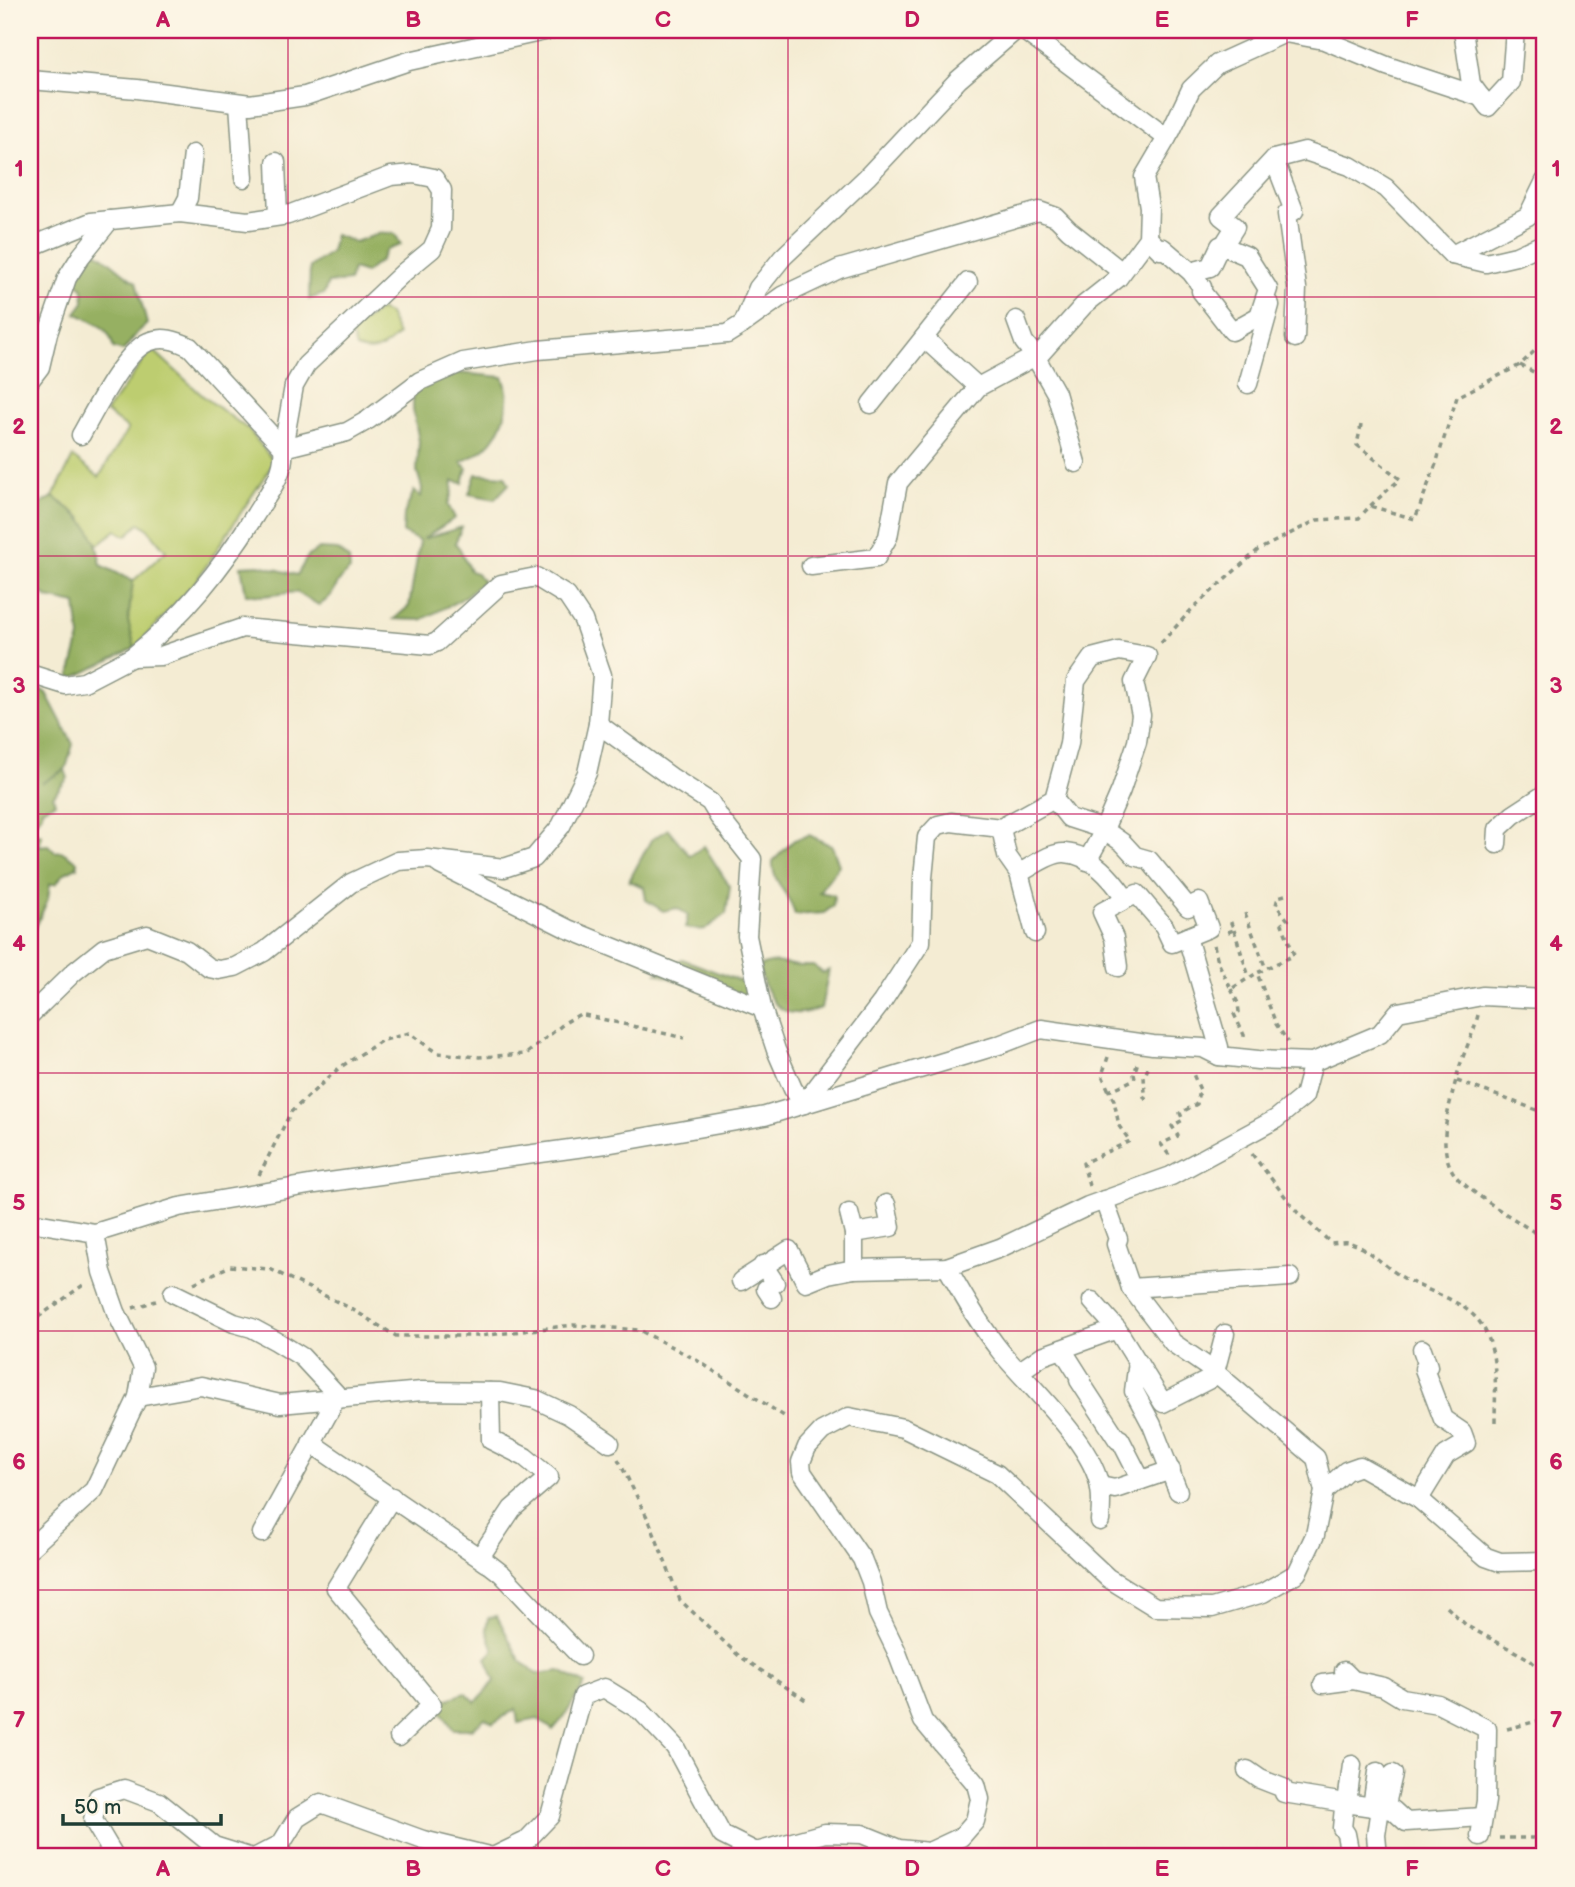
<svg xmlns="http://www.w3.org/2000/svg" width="1575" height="1887" font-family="'Balsamiq Sans',sans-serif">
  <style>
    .green { fill: #bdcd70; stroke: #6e8552; stroke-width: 2 }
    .forest { fill: #96b062; stroke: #5a764b; stroke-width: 2 }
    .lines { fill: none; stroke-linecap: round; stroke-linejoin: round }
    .street-casing { stroke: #8a9484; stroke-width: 21 }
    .path { stroke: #8a9484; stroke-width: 3.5; stroke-dasharray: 5 5; stroke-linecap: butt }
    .street { stroke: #fff; stroke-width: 18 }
    .grid { fill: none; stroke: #c2185b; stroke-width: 2; stroke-opacity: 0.55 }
    .neatline { fill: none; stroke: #c2185b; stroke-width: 2.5 }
    .grid-label { font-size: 23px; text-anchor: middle; font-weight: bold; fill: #c2185b }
  </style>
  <rect width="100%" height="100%" fill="#fcf5e5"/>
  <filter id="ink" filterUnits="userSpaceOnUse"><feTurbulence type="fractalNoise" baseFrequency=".0143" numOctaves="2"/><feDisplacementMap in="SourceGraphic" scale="14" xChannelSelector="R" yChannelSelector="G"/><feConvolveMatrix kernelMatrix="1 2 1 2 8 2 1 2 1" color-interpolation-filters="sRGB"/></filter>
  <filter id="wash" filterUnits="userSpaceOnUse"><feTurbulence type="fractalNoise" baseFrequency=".00686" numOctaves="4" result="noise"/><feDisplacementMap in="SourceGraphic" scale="28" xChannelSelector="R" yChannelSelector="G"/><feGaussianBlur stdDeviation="1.57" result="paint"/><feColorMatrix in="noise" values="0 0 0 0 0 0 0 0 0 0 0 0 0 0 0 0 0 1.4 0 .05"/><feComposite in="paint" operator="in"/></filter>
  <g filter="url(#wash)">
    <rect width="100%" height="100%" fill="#f4ecd3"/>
    <!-- green -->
    <g class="green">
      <path d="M379,310l10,4 9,21c-13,13 -23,20 -42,13l-5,-16z"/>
      <path d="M152,349l51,47 46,34 25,32 -77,118 -62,68 -7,-27 5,-40 33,-30 -19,-23 -7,-5 -14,13 -10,-6 -18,15 -17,-28 -28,-20 20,-40 26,20 29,-48 -22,-17z"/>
    </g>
    <!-- forest -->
    <g class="forest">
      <path d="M381,233l14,1 6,11 -15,5 -6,11 -15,12 -12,-4 -4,12 -21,2 -4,11 -15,5 1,-32 21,-15 4,-17 20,7z"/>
      <path d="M95,251c15,9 26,22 41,31l11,42 -9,8 -15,19 -10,-3c-2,-21 -20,-26 -37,-35l8,-11 -1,-13 -10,-11z"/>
      <path d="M447,372l56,5c10,22 1,55 -18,71 -6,6 -16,10 -24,14l6,6 -4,15 -10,-2 -1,11 -4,13 7,13 -32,21 39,-12 -7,16 5,6 10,22 7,2 6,9 -23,18 -39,20 -27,-1 15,-13 11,-65 -17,-8 1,-19 10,-23 7,6 1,-9 -5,-17 2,-30 -6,-31v-17z"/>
      <path d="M476,474l29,2 4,8 -14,15 -26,-5z"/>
      <path d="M53,497c30,21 42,30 48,68l32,16 -5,40 7,27 -66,32 11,-43 -4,-33 -28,-6 -7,-6 -11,-3v-85l7,1z"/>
      <path d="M319,549l19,1 11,10 1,10c-17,12 -12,25 -31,35l-23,-13 -33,4 -17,-2 -5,-28 19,-1 37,10 11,-19z"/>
      <path d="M30,682l16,11 27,51 -7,24 -24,15 23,-13 3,8 -15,18 2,7 -13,6v5l-8,9v10l8,2 -3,11 9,-1 7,7 6,-1 16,10v6l-14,7 -7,10h-6l-2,15 -18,41z"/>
      <path d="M668,829l22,27 14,-10 26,41 -4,27 -22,16 -19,-2 3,-13 -11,-7 -14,3 -17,-11 -2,-13 -15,-6 22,-41z"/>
      <path d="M809,835l23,11 7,19 -20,27 15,3 -1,11 -9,7 -29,2c-4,-20 -24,-33 -22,-54l21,-21z"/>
      <path d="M682,959l76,29 2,10c-31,-7 -77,-12 -103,-25z"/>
      <path d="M775,962l23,4h16l9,7 6,-3 -8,38c-41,16 -53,-6 -63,-42z"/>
      <path d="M497,1616l23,44 16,14 24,-3 25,13 -21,33 -11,13 -15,-11 -20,4 -2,-14 -23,14 -8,-5 -13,11h-19l-17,-26 30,-10 10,9 19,-21 -9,-23 8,-8 -8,-21 2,-11z"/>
    </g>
  </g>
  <g filter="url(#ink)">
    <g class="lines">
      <defs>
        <g id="street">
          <path d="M1023,30l144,108"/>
          <path d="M1463,30l8,54 17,23 23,-25 4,-52"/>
          <path d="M30,80l107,9 113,15 55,-8 104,-35 140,-31"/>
          <path d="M239,103l5,75"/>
          <path d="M1274,159l20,52 -7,3 10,74 -2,50"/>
          <path d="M276,162l2,54"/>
          <path d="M180,213l8,-15 5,-44"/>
          <path d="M1148,238l12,12 3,-2 28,24 11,15 -1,4 31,40 27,-15 9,-27 -21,-33 -24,-10 12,-19 -14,-11 53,-57 31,-8 45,15 36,22 66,67 34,8 30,-7 29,-13"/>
          <path d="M30,247l61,-25 89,-9 68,8 40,-6 103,-39 23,-2 20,4 8,12 -1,39 -9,20 -29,24 -97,92 -12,21 -11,62 64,-16 21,-12 52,-39 43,-19 75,-12 189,-16 16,-10 15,-36 25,-31 84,-80 91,-97 58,-50"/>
          <path d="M1452,255l76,-39 17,-35"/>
          <path d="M1191,272l19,-5 10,-21h3"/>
          <path d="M1016,320l8,22 11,14 21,37 20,70"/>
          <path d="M743,324l39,-28 57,-27 200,-58 17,6 13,13 53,42"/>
          <path d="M924,338l54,49"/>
          <path d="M30,380l10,-13 8,-34 19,-55 14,-22 29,-36"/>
          <path d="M1248,384l22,-79"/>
          <path d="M871,404l97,-122"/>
          <path d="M811,566l65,-8 12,-21 10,-54 80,-96 63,-34 43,-48 34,-27 30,-40 1,-31 -5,-30 27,-46 20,-42 26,-25 68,-31 39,7 63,26 94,31"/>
          <path d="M30,674l35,11 19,-3 48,-25"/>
          <path d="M598,724l73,53 39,25 9,15 33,42 -5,77 15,72 14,42 17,39 11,15 78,-102 39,-60 2,-64 4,-41 11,-12 13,-3 50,6 53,-29 15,-55 7,-63 16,-23 27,-7 28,5 -13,26 7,33 -4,27 -16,48 -19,44 -15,27"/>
          <path d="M1054,799l15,19 34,11 20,14 12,13 14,4 39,47 11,-5 10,26 -22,9"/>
          <path d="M1001,828l6,28 12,17 16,60"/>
          <path d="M1497,844l1,-15 15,-14 32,-21"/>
          <path d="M440,865l128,64 194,79"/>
          <path d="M1019,873c13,-6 31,-21 46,-20 28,2 47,26 61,46l11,-5 27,32 8,17 15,-6 32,110v9"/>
          <path d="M1118,967l-4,-29 -12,-26 24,-13"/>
          <path d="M30,1015l44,-43 30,-24 43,-13 40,16 22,17 10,2 16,-3 29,-15 87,-69 47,-22 29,-2 77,9 30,-10 27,-32 26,-53 11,-49 4,-49 -19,-55 -16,-24 -31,-19 -35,7 -64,58 -7,3 -188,-17 -81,28 -29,1c52,-41 88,-87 123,-142 13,-22 31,-41 28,-67l-93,-101c-14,-7 -27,-11 -42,-5 -24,10 -54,70 -67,93"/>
          <path d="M1104,1200l14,39 -2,5 15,44"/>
          <path d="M849,1213l5,20 37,-6 -5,-23"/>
          <path d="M30,1222l65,11 84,-26 136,-23 291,-40 159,-28 234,-71 42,-16 112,16 50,3 16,8 39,4 55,2"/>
          <path d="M763,1265l12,18 -9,6 6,9"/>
          <path d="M947,1267c16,29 33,59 54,85 28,34 94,94 99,137 2,10 1,21 0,32"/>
          <path d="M854,1269l93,-2 53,-19 88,-42 83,-30 105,-57 28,-23 9,-34 67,-28 18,-22 84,-16 63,3"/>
          <path d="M741,1281l48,-31 17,33 22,-9 26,-5v-36"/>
          <path d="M173,1293l61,30 18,5 24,13 26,16 38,41"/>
          <path d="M1092,1301l25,28 46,74 47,-24 5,-7 10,-38"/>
          <path d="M1062,1349l19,30 -2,1 39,60 2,-1 21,41"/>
          <path d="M1138,1362l-4,29 18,34 26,66"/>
          <path d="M1020,1371l22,-15 75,-27"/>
          <path d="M490,1392l1,48 34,17 24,20 -37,32 -32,48 22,17 78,82"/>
          <path d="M138,1397l63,-11 79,18 142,-13 78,1 35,7 34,16 41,28"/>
          <path d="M311,1443l176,120"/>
          <path d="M1100,1486l15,3 56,-19"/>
          <path d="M1324,1491l22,-20 14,-5 59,33 67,58 14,5 45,-1"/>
          <path d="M392,1497l-56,91 96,117 -33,32"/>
          <path d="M1419,1499l27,-44 20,-12 -4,-11 -19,-13 -19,-50 4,-3 -6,-17"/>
          <path d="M262,1533l74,-134"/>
          <path d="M30,1548l64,-58 44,-93 5,-30 -27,-55 -14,-40 -7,-39"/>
          <path d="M1344,1671l9,9 31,7 18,11 36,6 49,25 -1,72 -6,35"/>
          <path d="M1323,1684l30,-4"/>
          <path d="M1247,1770l13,9 23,9 1,5 55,9 5,6 -2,20 4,6 4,21"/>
          <path d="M1339,1802l54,8 13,12 76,-5"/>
          <path d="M1347,1803l5,-38"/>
          <path d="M1372,1807l5,-35"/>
          <path d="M1385,1809l8,-35"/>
          <path d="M115,1857l-22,-37 5,-23 26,-8 35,13 55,44 35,11"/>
          <path d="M256,1857l25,-13 16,-26 24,-15 102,37 70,17 33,-16 24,-25 33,-120 21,-8 37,23 34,36 47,88 34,17 69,-19 37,1 37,15 30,3 32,-15 14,-16 5,-22 -4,-15 -53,-63 -27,-71 -18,-37 -7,-31 -9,-23 -60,-87 -1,-10 6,-15 15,-16 27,-14 54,11 94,46 111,104 47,29 57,1 51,-15 34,-20 18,-38 9,-44 -8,-33 -101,-86 -42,-29 -42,-55 159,-11"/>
          <path d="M1378,1857l-2,-22 4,-27"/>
        </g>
      </defs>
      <!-- street casing -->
      <use href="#street" class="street-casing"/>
      <!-- path -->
      <g class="path">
        <path d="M1520,365l25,13"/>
        <path d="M1361,425l-4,20 43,34 -30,27"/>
        <path d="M1161,643l32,-35 65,-58 59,-30 42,-2 11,-12 45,13 21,-55 21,-67 63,-32 25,-24"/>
        <path d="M1285,895l-7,2 -2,8 12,15 -6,4 12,31 -37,18 19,51 12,18"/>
        <path d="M1245,913l21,56"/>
        <path d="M1234,930l15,47"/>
        <path d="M1228,932l6,-2 -5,-12"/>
        <path d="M1214,945l4,17 13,27 26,-16"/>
        <path d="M1231,989l7,14 1,9 -5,2 10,21v5"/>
        <path d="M1478,1015c-5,21 -16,40 -21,61 -7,28 -21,68 -4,96 9,17 73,54 92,67"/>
        <path d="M1108,1057l-6,18 7,16"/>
        <path d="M1457,1081l88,32"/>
        <path d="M1146,1100l-3,-5 2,-2 -1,-16 6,-13"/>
        <path d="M1252,1154l46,59 33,30c5,0 12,-2 17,-1 19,5 37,25 54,35 26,16 64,22 81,50 16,26 12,66 12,95"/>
        <path d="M1169,1155l-8,-11 17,-8 -6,-10 11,-6 -3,-7 17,-9 1,-9 3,-3 -9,-20"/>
        <path d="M259,1175l32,-63 48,-44 42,-27 28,-8 28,20 42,4 47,-3 40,-32 14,-8 104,24"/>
        <path d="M1089,1186l-6,-23 47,-22 -11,-15 -5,-26 -5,-9 26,-12 -1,-5 4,-12"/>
        <path d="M194,1283l36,-17 40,3 80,39 46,28h84l93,-11 66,5 56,29 89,57"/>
        <path d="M133,1308l23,-7"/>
        <path d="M30,1323l56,-40"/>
        <path d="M618,1459l32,64 30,77 58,55 69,46"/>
        <path d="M1447,1607l20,19 62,33 16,15"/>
        <path d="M1507,1729l38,-10"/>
        <path d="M1499,1838h46"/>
      </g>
      <!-- street -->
      <use href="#street" class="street"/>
    </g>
  </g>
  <!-- grid -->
  <path class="grid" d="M288,30v1827M538,30v1827M788,30v1827M1037,30v1827M1287,30v1827M30,297h1515M30,556h1515M30,814h1515M30,1073h1515M30,1331h1515M30,1590h1515"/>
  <!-- margin -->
  <rect width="1575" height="1887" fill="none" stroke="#fcf5e5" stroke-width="77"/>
  <!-- scale -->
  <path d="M63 1814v10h158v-10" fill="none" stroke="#1f3d34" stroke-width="3.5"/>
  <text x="74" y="1814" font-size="21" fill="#1f3d34" stroke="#fcf5e5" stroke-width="5" paint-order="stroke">50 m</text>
  <rect x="38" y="38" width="1498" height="1810" class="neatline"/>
  <g class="grid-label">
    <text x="163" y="27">A</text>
    <text x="413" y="27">B</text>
    <text x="663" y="27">C</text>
    <text x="912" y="27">D</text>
    <text x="1162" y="27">E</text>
    <text x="1412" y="27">F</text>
    <text x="19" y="176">1</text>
    <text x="1556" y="176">1</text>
    <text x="19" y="434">2</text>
    <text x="1556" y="434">2</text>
    <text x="19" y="693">3</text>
    <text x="1556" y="693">3</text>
    <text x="19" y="951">4</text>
    <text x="1556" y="951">4</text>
    <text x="19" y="1210">5</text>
    <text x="1556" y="1210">5</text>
    <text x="19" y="1469">6</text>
    <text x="1556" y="1469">6</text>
    <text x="19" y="1727">7</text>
    <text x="1556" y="1727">7</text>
    <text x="163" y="1876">A</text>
    <text x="413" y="1876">B</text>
    <text x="663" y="1876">C</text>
    <text x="912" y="1876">D</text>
    <text x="1162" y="1876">E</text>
    <text x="1412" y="1876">F</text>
  </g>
</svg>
